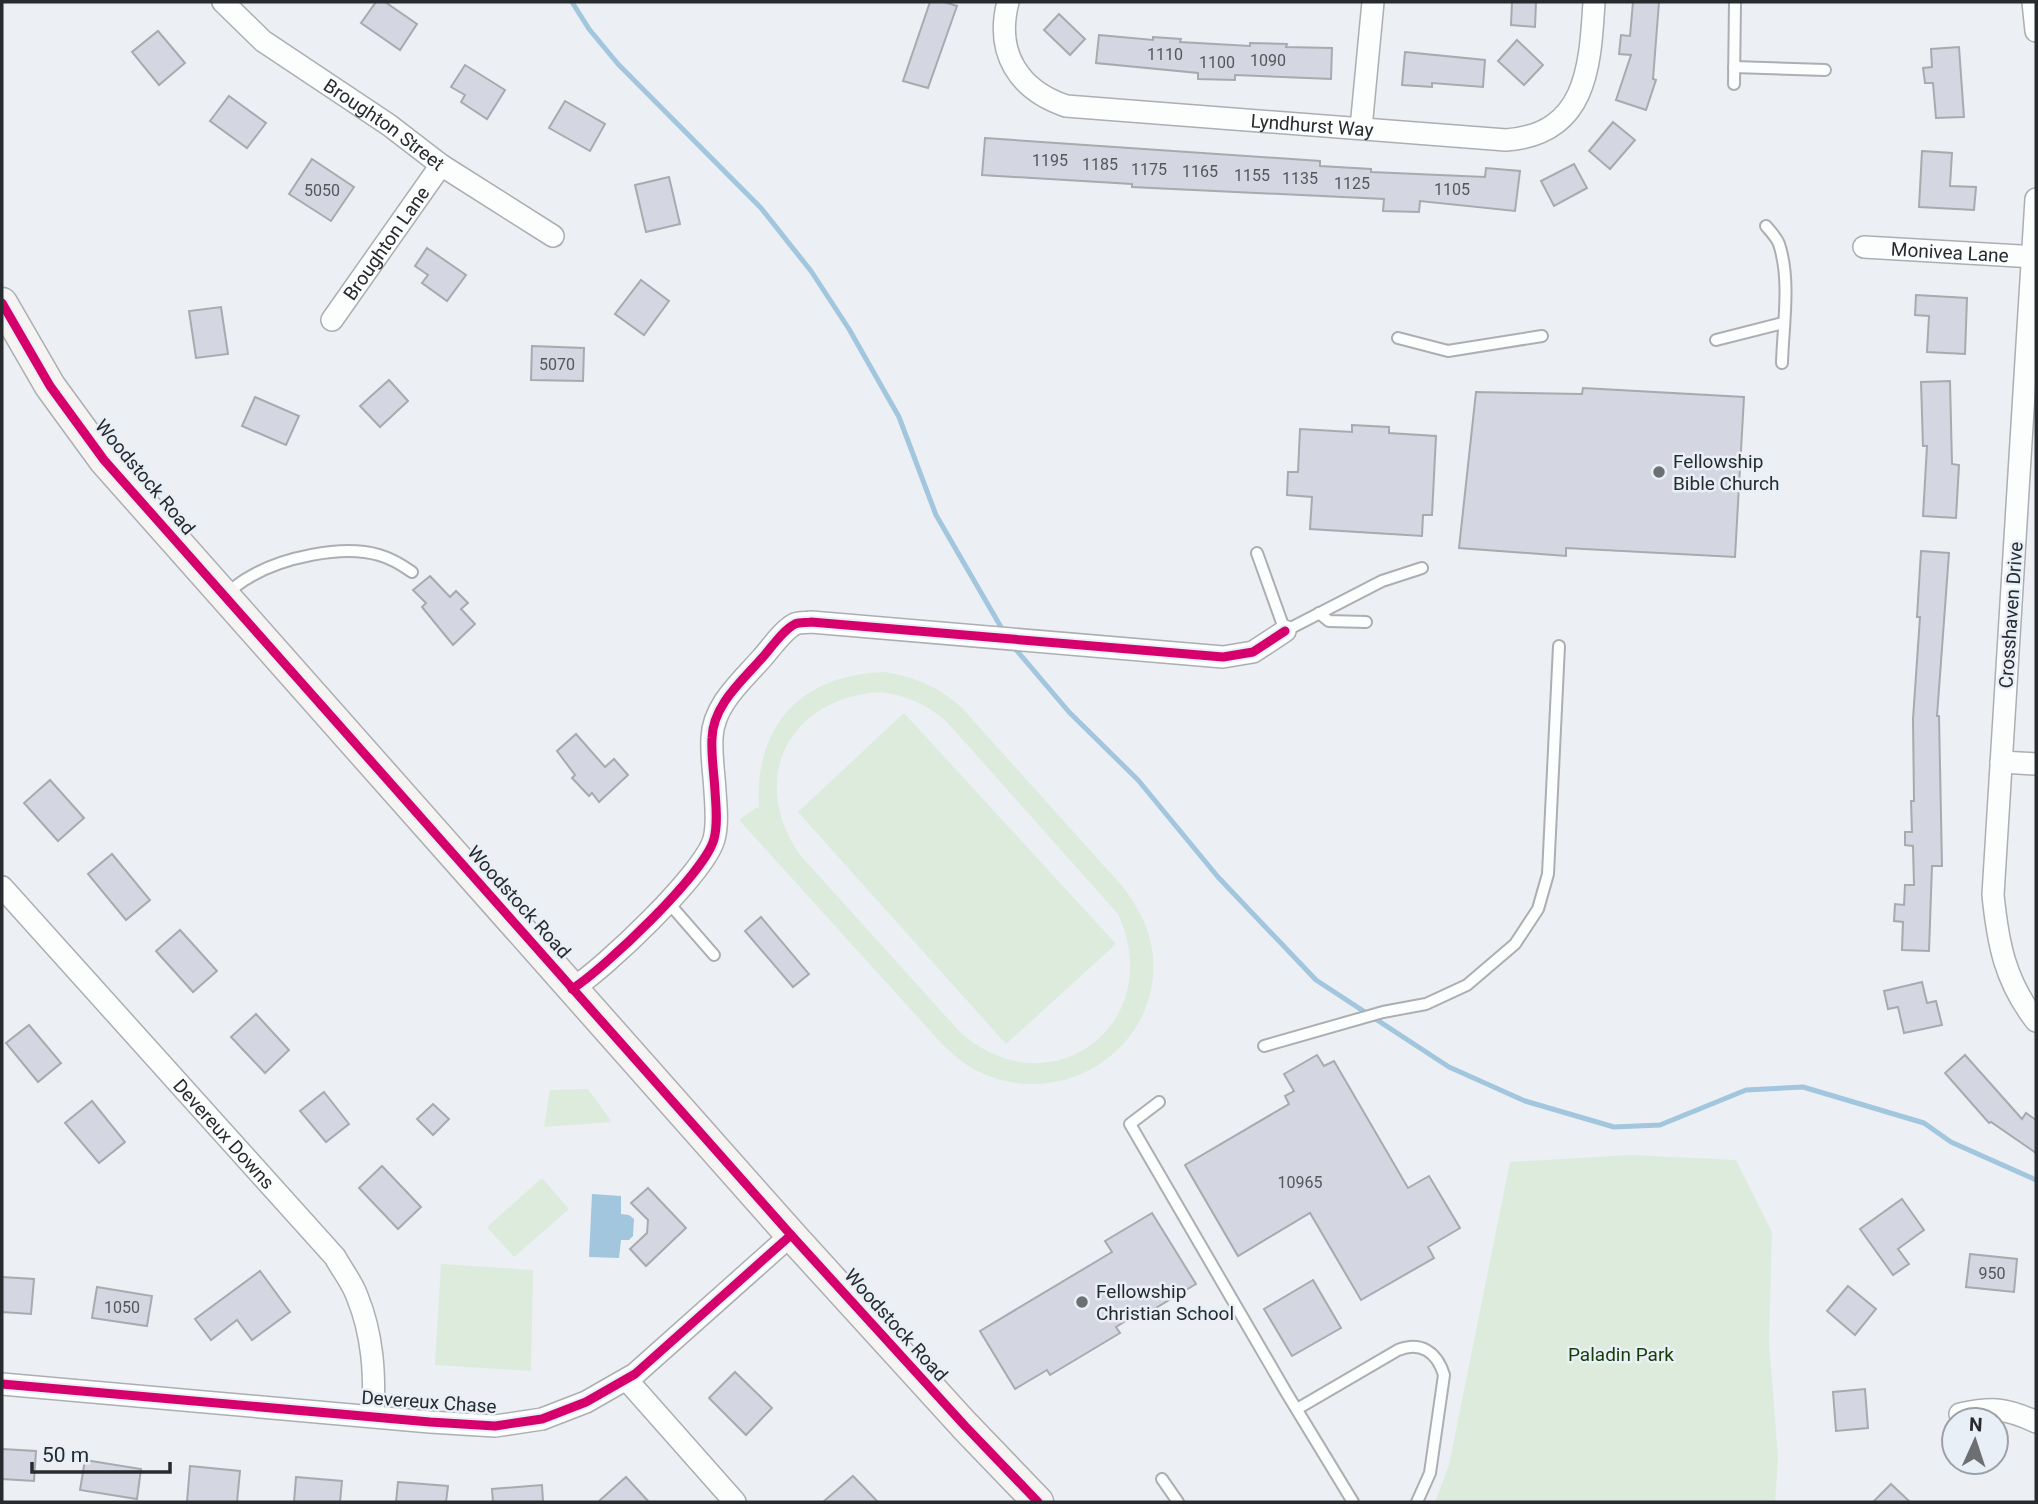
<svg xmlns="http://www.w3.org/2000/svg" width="2038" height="1504" font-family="Roboto,sans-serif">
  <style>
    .green { fill: #dcebdc; fill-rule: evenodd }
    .water { fill: #a2c6dd }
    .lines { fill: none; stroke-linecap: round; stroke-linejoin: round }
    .stream { stroke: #a2c6dd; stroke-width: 5 }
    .building { fill: #d4d6e1; stroke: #a8aaae; stroke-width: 2 }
    .lane-casing { stroke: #acaeb2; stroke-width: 14 }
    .street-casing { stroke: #acaeb2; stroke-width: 24 }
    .secondary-casing { stroke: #acaeb2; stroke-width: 33 }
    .lane { stroke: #fcfdfd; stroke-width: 10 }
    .street { stroke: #fcfdfd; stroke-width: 21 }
    .secondary { stroke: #f5f4f3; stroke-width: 30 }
    .cycleway-casing { stroke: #e8eff7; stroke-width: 13 }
    .cycleway { stroke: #d6006c; stroke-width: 9 }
    .poi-dot { fill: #6d7073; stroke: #e8eff7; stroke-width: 2.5 }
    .labels { text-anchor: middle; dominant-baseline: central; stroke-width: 5; stroke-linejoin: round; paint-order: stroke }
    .number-label { font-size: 16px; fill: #53565b }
    .street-label { font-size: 19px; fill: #282b2e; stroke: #e8eff7 }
    .poi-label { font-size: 19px; fill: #282b2e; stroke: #e8eff7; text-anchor: start }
    .park-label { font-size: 19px; fill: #133f03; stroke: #e8eff7 }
  </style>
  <rect width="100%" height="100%" fill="#eceff4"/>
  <!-- green -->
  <g class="green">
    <path d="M884,672c30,5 54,14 77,35l162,180c14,19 25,38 29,62 14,94 -85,163 -170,124 -15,-6 -27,-17 -39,-28l-204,-225 18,-13 2,2c-5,-84 42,-134 125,-137zM881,692c26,4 46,12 66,30l171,192c51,111 -70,199 -159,117l-159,-176c-53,-76 -11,-158 81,-163z"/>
    <path d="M904,713l212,231 -110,100 -208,-232z"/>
    <path d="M588,1089l24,33 -68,5 6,-37z"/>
    <path d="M1630,1155l106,5 36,72 -3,110 9,116 -3,44h-340l14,-37 61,-303z"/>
    <path d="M542,1178l27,31 -55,48 -27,-30z"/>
    <path d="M441,1264l92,6 -2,101 -96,-6z"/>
  </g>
  <!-- water -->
  <path class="water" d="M592,1194l29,2v18l8,1 5,4 -1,17 -4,4h-8l-2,18 -30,-1z"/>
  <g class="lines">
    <!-- stream -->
    <g class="stream">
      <path d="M572,2l17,27 29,35 143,144 50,63 38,58 50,88 37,98 69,119"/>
      <path d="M1012,645l57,67 69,68 80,97 98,103 133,87 76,34 89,26 46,-2 86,-35 57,-3 121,36 27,19 85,38"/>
    </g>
  </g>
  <!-- building -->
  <g class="building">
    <path d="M376,2h9l32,22 -17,26 -39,-27z"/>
    <path d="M930,2h14l13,4 -29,82 -25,-7z"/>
    <path d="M1512,2h24l-1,25 -24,-2z"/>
    <path d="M1633,2h26l-6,77 3,1 -10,30 -30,-10 15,-45 -12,-1 2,-19 9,1z"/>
    <path d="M1059,14l26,25 -15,16 -26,-25z"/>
    <path d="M158,31l27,32 -26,22 -27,-33z"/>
    <path d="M1099,35l54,5v-3l28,2 -1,3 70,4v-3l37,1 -1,3 46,1 -1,31 -96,-4v5l-37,-1v-6l-102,-10z"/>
    <path d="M1517,40l26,25 -19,20 -26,-24z"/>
    <path d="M1959,47l5,70 -28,1 -3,-35h-8l-2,-15 9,-1 -1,-18z"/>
    <path d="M1405,52l80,8 -2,27 -51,-4v4l-30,-2z"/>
    <path d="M465,65l40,25 -18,29 -26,-17 4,-7 -14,-8z"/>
    <path d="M229,96l37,27 -19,25 -37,-27z"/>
    <path d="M565,101l40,23 -15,27 -41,-23z"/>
    <path d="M1613,122l22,18 -25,29 -21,-18z"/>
    <path d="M985,138l335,23v5l51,3v3l114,5 1,-9 34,3 -5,40 -95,-10 -1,11 -36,-1 1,-12 -252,-12v-3l-150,-9z"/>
    <path d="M1922,151l30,2 -2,33 26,1 -2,23 -55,-3z"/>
    <path d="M312,159l42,28 -23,34 -42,-27z"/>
    <path d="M1574,164l13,24 -33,18 -13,-25z"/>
    <path d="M669,177l11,47 -34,8 -11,-47z"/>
    <path d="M427,248l39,27 -19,26 -25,-18 6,-8 -13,-9z"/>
    <path d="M641,280l28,21 -25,34 -29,-21z"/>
    <path d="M1916,295l51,3 -2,56 -38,-2 2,-36 -14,-1z"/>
    <path d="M221,307l7,47 -32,4 -7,-47z"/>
    <path d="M532,346l52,2 -1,33 -52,-1z"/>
    <path d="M389,380l19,21 -28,26 -20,-21z"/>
    <path d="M1950,381l2,83 7,1 -3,53 -33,-2 4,-70h-4l-2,-64z"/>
    <path d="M1583,388l161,9 -9,160 -169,-9v8l-107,-8 17,-156 106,2z"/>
    <path d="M255,397l44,19 -13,29 -44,-19z"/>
    <path d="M1352,425l37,2v6l47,3 -4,79h-9l-1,21 -112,-7 2,-32 -25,-2 1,-23h10l2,-43 52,3z"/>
    <path d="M1921,551l28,2 -12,163h2l3,150h-10l-3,85 -27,-1 1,-28 -9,-1 1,-17 9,1 1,-20h9l-1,-39 -8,-1v-13h7l-1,-31h3l-1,-82 7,-102h-3z"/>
    <path d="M430,576l20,21 6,-6 12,12 -7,6 14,15 -22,21 -31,-38 4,-4 -13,-13z"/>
    <path d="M576,734l29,33 9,-8 14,16 -29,27 -7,-9 -3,3 -17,-18 3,-3 -18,-24z"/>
    <path d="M50,780l34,38 -26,23 -34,-38z"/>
    <path d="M112,854l38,46 -24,20 -38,-46z"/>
    <path d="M761,917l48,57 -16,13 -48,-56z"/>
    <path d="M180,930l37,41 -24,21 -37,-41z"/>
    <path d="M1922,982l5,21 9,-2 6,24 -38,8 -6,-26 -10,2 -4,-18z"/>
    <path d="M256,1014l33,36 -24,23 -34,-36z"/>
    <path d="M29,1025l32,38 -23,19 -32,-39z"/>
    <path d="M1317,1055l7,11 10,-5 74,127 21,-12 31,52 -32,19 6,11 -73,42 -51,-87 -72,43 -53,-91 104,-61 -4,-8 9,-5 -10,-17z"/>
    <path d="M1965,1055l57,64 4,-6 10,7v33l-45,-31 -2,1 -44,-50z"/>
    <path d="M324,1092l25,32 -23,18 -26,-31z"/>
    <path d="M92,1101l33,41 -26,21 -34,-40z"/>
    <path d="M433,1104l16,15 -16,16 -16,-16z"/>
    <path d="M382,1166l39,41 -23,22 -39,-41z"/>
    <path d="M648,1188l38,40 -40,38 -16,-17 17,-16 1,-13 -17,-17z"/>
    <path d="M1902,1199l22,31 -26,19 11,15 -16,11 -33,-46z"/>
    <path d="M1152,1213l44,71 -47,28 -2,-4 -31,19 4,6 -70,42 -3,-5 -32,19 -35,-58 132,-79 -7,-11z"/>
    <path d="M1970,1254l47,5 -3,33 -48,-5z"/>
    <path d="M260,1271l30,41 -38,28 -15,-20 -26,20 -16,-21z"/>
    <path d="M2,1277l32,2 -3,35 -29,-2z"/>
    <path d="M1313,1280l28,48 -49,28 -28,-47z"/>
    <path d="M1848,1286l28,23 -21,26 -28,-24z"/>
    <path d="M97,1287l55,9 -5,30 -55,-8z"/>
    <path d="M735,1372l37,36 -26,27 -37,-37z"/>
    <path d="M1865,1389l3,39 -32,3 -3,-39z"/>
    <path d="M2,1449l34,2 -2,30 -32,-2z"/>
    <path d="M85,1460l56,9 -4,30 -57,-9z"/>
    <path d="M190,1466l50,5 -3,31h-50z"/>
    <path d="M853,1476l25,26h-55z"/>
    <path d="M296,1477l46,4 -2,21h-46z"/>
    <path d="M626,1477l23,25h-51z"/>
    <path d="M398,1482l50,4 -2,16h-50z"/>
    <path d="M1891,1484l19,18h-37z"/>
    <path d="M542,1485l1,17h-50l-1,-13z"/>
  </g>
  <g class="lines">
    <defs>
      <g id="lane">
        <path d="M1734,67l91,3"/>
        <path d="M1734,84l1,-82"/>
        <path d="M1766,226c5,6 11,12 13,18 12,36 4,82 3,119"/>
        <path d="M1398,338l50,13 94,-15"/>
        <path d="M1716,340l67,-17"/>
        <path d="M1257,553l28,78 97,-50 40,-13"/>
        <path d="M226,594c7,-5 14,-12 22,-16 32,-20 94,-34 131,-23 11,3 23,10 33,17"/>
        <path d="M1319,613l10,8 37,1"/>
        <path d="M667,901l47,54"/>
        <path d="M1264,1046l119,-34 43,-8 41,-19 48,-41 23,-35 10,-35 11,-228"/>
        <path d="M1159,1102l-29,22 156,268 67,110"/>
        <path d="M1297,1409l101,-59c23,-9 39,2 46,25l-14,98 -13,29"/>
        <path d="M1162,1479l16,23"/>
      </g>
      <g id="street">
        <path id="s1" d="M223,2l40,39 126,84 52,40 112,71"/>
        <path id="s2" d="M1008,2c-13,50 10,88 58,104l440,34c81,-6 84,-73 88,-138"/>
        <path d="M2033,2l3,29"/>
        <path d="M1361,128l12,-126"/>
        <path d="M2036,199l-43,696c5,49 12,86 43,126"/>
        <path id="s3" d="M1864,247l172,10"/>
        <path id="s4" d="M332,320l109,-155"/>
        <path d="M2001,762l35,2"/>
        <path id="s5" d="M2,887l333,370c7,13 17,25 22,39 16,39 18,78 16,120"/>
        <path d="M572,989c32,-20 133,-116 142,-150 4,-15 2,-32 1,-48 -1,-18 -4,-36 -3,-53 1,-33 30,-57 50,-80 9,-10 21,-28 33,-34 5,-2 12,-1 16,-2l412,35 30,-5 32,-21"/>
        <path d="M627,1380l108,122"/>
        <path d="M2,1384l428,38 65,4 47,-7 44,-17 49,-28 156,-139"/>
        <path d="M1960,1414c33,-7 46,-6 76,8"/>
      </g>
      <path id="secondary" d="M2,303l48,83 54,74 687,775 174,191 73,76"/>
    </defs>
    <!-- lane casing -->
    <use href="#lane" class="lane-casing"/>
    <!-- street casing -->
    <use href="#street" class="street-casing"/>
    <!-- secondary casing -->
    <use href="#secondary" class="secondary-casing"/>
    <!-- lane -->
    <use href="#lane" class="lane"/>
    <!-- street -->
    <use href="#street" class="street"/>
    <!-- secondary -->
    <use href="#secondary" class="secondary"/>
    <defs>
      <g id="cycleway">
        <path d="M2,303l48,83 54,74 687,775 174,191 73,76"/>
        <path d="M572,989c32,-20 133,-116 142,-150 4,-15 2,-32 1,-48 -1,-18 -4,-36 -3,-53 1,-33 30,-57 50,-80 9,-10 21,-28 33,-34 5,-2 12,-1 16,-2l412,35 30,-5 32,-21"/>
        <path d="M2,1384l428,38 65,4 47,-7 44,-17 49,-28 156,-139"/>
      </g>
    </defs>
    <!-- cycleway casing -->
    <use href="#cycleway" class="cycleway-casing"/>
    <!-- cycleway -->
    <use href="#cycleway" class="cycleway"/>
  </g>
  <!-- markers -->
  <g class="poi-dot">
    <circle cx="1659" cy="472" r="7"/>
    <circle cx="1082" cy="1302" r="7"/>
  </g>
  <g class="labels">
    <!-- number labels -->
    <g class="number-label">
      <text x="1165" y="54">1110</text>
      <text x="1268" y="60">1090</text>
      <text x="1217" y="62">1100</text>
      <text x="1050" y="160">1195</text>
      <text x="1100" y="164">1185</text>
      <text x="1149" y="169">1175</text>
      <text x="1200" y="171">1165</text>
      <text x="1252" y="175">1155</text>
      <text x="1300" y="178">1135</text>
      <text x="1352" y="183">1125</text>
      <text x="1452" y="189">1105</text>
      <text x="322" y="190">5050</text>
      <text x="557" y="364">5070</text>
      <text x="1300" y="1182">10965</text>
      <text x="1992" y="1273">950</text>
      <text x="122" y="1307">1050</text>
    </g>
    <!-- street labels -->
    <g class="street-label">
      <text stroke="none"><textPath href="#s1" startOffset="203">Broughton Street</textPath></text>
      <text stroke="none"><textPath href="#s2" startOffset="380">Lyndhurst Way</textPath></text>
      <text stroke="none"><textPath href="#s4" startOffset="94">Broughton Lane</textPath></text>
      <text stroke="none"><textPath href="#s3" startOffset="86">Monivea Lane</textPath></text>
      <text transform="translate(145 477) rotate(50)">Woodstock Road</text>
      <text transform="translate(2011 615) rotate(-86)">Crosshaven Drive</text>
      <text transform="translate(519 902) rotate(48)">Woodstock Road</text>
      <text stroke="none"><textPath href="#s5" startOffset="332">Devereux Downs</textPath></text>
      <text transform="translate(896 1325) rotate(48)">Woodstock Road</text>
      <text transform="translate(429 1402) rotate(4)">Devereux Chase</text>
    </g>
    <!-- poi labels -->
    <g class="poi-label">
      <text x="1673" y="461">Fellowship<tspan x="1673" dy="22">Bible Church</tspan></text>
      <text x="1096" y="1291">Fellowship<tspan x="1096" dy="22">Christian School</tspan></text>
    </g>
    <!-- park labels -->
    <g class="park-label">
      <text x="1621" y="1354">Paladin Park</text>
    </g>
  </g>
  <!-- border -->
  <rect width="2038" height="1504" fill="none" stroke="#282b2e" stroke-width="7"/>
  <!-- north arrow -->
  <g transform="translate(1975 1441) rotate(3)"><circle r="33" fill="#e8eff7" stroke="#9ba1a7" stroke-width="2"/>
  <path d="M0-5L12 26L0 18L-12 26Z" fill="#6d7073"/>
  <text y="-10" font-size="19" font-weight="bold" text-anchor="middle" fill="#282b2e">N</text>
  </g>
  <!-- scale -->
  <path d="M32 1462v10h138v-10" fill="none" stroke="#282b2e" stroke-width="3.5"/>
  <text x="42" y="1462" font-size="21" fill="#282b2e" stroke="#e8eff7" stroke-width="5" paint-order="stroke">50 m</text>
</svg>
